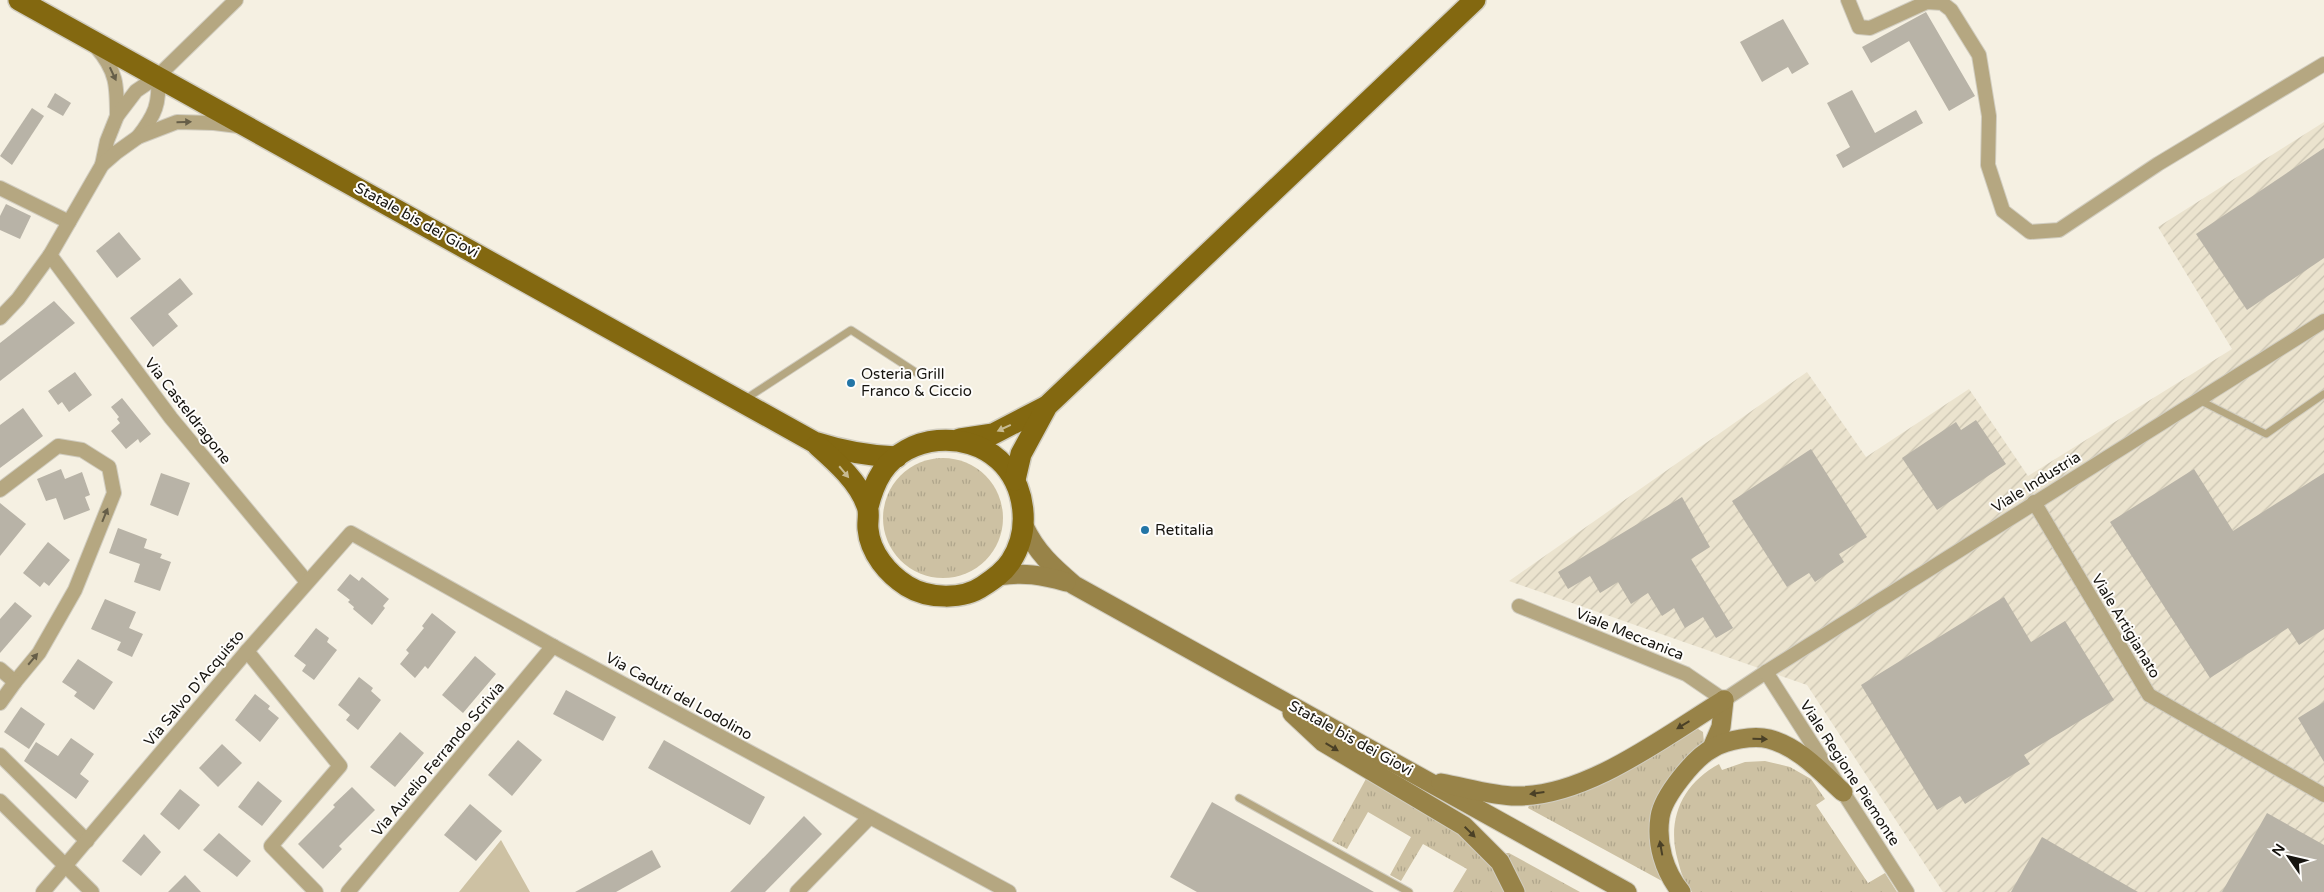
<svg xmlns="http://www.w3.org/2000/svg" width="2324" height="892" font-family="'Varela Round',sans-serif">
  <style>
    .industrial { fill: url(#industrial-furrows) }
    .grass { fill: url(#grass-tufts) }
    .green { fill: #cdc1a3 }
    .building { fill: #b8b3a7 }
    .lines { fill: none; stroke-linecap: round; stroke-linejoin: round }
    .service-casing { stroke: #d1cdc0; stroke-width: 9 }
    .minor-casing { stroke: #d1cdc0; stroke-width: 16 }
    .secondary-casing { stroke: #d1cdc0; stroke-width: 21 }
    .primary-casing { stroke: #d1cdc0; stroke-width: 24 }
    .service { stroke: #b5a781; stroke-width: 7 }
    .minor { stroke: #b5a781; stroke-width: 14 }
    .secondary { stroke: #988348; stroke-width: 19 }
    .primary { stroke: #836810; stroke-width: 21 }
    .oneway { fill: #665e48 }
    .oneway2 { fill: #c7ba91 }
    .oneway3 { fill: #4a4026 }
    .poi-dot { fill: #2275a6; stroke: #fefdfb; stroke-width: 2 }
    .labels { text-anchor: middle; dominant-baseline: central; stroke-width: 4; stroke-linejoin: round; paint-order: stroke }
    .street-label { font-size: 15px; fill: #16140f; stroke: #fefdfb }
    .poi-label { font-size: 15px; fill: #16140f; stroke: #fefdfb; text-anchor: start }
  </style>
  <defs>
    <pattern id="industrial-furrows" width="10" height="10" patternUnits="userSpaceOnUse" patternTransform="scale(1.25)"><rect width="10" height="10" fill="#ebe3ce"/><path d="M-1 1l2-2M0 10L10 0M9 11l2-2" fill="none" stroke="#c9c2b0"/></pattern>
    <pattern id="grass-tufts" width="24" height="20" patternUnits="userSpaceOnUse" patternTransform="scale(1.25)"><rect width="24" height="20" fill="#cdc1a3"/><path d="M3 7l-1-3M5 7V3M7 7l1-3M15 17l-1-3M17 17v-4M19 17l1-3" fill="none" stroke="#afa58b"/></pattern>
  </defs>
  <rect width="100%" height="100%" fill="#f5f0e2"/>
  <!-- industrial -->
  <path class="industrial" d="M2324,122v770h-381l-136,-207 -298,-104 298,-209 59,85 103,-68 59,87 204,-127 -74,-122z"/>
  <!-- grass -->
  <g class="grass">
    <circle cx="943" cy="518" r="60"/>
    <path d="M1695,727l8,5 1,11 -36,44 -6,94 -134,-73 2,-5 34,-6 38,-13 86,-56z"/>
    <path d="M1765,761l25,6 21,12 14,20 -9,6 52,78 17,-10 12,19h-205c-8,-10 -11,-19 -14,-31 -12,-41 4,-77 41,-97l3,6 23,-8z"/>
    <path d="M1367,777l76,39 43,39 19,37h-52l14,-23 -44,-25 -22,37 -11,-6 21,-38 -43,-25 -21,37 -15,-8z"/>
    <path d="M1506,853h3l71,39h-56z"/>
  </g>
  <!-- green -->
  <path class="green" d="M501,840l29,52h-71z"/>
  <!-- building -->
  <g class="building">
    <path d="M1926,12l49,84 -26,15 -40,-70 -38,22 -9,-16z"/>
    <path d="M1783,19l26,45 -17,10 -4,-7 -26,15 -22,-40z"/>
    <path d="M1852,90l23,43 41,-23 7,13 -80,45 -7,-13 14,-8 -23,-44z"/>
    <path d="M55,93l16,10 -8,13 -16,-9z"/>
    <path d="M32,108l12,8 -32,49 -12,-9z"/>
    <path d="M2324,148v110l-77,52 -51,-76z"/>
    <path d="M6,204l25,12 -11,23 -20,-9v-14z"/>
    <path d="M119,232l22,27 -24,19 -21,-27z"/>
    <path d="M180,278l13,16 -25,20 10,12 -25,21 -23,-29z"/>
    <path d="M54,301l21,22 -75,58v-38z"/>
    <path d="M75,372l17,23 -23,17 -7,-10 -4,3 -10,-14z"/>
    <path d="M122,398l29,36 -11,9 -2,-4 -12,10 -15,-18 9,-8 -3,-4 2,-2 -8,-10z"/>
    <path d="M23,408l20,28 -43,32v-43z"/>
    <path d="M1976,420l30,44 -69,46 -35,-52 54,-36 5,8z"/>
    <path d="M1811,449l56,88 -28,17 5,8 -29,20 -6,-9 -22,14 -55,-86z"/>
    <path d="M61,469l4,10 17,-7 8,23 -5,2 5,13 -26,10 -8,-22 -10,3 -9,-22z"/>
    <path d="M2194,469l39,62 91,-58v156l-25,16 -11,-17 -78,50 -100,-156z"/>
    <path d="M161,473l29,10 -12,33 -28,-11z"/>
    <path d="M1682,497l28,50 -19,12 42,69 -17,10 -13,-21 -18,11 -11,-20 -12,8 -14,-23 -17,11 -13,-22 -18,11 -10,-17 -22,13 -10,-17z"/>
    <path d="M0,503l26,21 -26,32z"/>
    <path d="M118,528l29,11 -3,9 18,6 -2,4 11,4 -11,29 -26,-9 6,-18 -31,-11z"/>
    <path d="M48,542l22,18 -21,26 -5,-4 -4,5 -17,-14z"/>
    <path d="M350,574l9,7 3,-4 27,22 -6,7 2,2 -13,17 -19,-16 1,-2 -6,-5 2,-2 -13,-10z"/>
    <path d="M2004,597l27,45 34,-21 49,79 -90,55 6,9 -65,40 -5,-8 -23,14 -76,-125z"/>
    <path d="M105,599l31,13 -7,16 14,6 -11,23 -15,-7 4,-8 -30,-13z"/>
    <path d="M15,602l17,14 -32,37v-34z"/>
    <path d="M432,613l24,19 -28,37 -3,-3 -10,12 -15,-14 9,-11 -3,-3 18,-22 -2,-2z"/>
    <path d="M316,628l13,10 -2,4 10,8 -23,30 -12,-9 4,-6 -12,-9z"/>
    <path d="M475,656l21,18 -33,39 -21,-18z"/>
    <path d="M78,659l35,23 -19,28 -20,-14 3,-4 -15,-10z"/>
    <path d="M359,677l14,11 -2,3 10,9 -23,30 -12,-10 4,-5 -12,-10z"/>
    <path d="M566,690l50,27 -13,24 -50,-27z"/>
    <path d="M255,694l15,12 -2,3 11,9 -19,24 -25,-22z"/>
    <path d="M2324,702v60l-26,-44z"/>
    <path d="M21,707l24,17 -16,25 -25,-17z"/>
    <path d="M400,732l24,21 -29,34 -25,-20z"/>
    <path d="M71,738l23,16 -14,20 9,7 -13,18 -52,-38 12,-19 22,14z"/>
    <path d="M518,740l24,20 -30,36 -24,-21z"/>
    <path d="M664,740l101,57 -15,28 -102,-57z"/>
    <path d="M222,744l20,19 -24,24 -19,-19z"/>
    <path d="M258,781l24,20 -20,25 -24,-19z"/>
    <path d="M352,787l23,23 -36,36 3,3 -19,20 -25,-25 37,-37 -2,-2z"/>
    <path d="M180,789l20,16 -21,25 -19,-16z"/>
    <path d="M1212,802l162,90h-177l-27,-15z"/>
    <path d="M470,804l32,27 -26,30 -32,-26z"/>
    <path d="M2267,813l57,32v47h-102z"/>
    <path d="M804,816l18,18 -57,58h-35z"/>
    <path d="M219,833l32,28 -14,16 -34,-27z"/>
    <path d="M144,834l17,18 -20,24 -19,-15z"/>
    <path d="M2042,837l96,55h-127z"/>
    <path d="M652,850l9,17 -45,25h-41z"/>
    <path d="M185,875l16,17h-33z"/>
  </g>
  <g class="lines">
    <defs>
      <g id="service">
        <path d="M744,400l107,-70 66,43"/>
        <path d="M2199,400l67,34 58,-40"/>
        <path d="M1239,798l170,94"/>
      </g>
      <g id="minor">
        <path d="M1848,0l11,27 11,1 57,-26 15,1 9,7 28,45 10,61 -1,49 15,46 27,21 29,-2 99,-66 166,-100"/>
        <path d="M96,47c21,24 21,39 21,69"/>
        <path d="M138,137c17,-22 22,-33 20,-61"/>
        <path d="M102,165l5,-24 10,-25 19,-25 22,-15 78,-76"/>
        <path d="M0,188l69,34"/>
        <path d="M50,255l121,163 136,164"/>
        <path d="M0,318l18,-19 32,-44 52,-90 15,-13 21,-15 39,-15 37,1 24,3"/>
        <path d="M0,490l58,-44 24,4 27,17 5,26 -39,97 -36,63 -24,29 -15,-13"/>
        <path d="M2034,502l115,193 175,100"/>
        <path d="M1519,606l167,68 38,26 42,-28 558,-351"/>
        <path d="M247,651l93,115 -69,80 45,46"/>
        <path d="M1766,672l141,220"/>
        <path d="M0,703l15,-21"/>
        <path d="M0,755l87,86"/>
        <path d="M0,801l92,91"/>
        <path d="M43,892l204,-241 104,-118 202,113 456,246"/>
        <path d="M348,892l205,-246"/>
        <path d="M797,892l72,-74"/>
      </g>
      <g id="secondary">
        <path d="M1024,526c12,26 29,41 50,59l553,307"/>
        <path d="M999,576c24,-4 43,-1 67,6"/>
        <path d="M1292,713l31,29 141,84 36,36 15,30"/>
        <path d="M1712,748l9,-21 3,-27"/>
        <path d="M1441,783c23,4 52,13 75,13 71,1 149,-60 208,-96"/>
        <path d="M1681,892c-17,-21 -25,-48 -21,-75 3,-21 35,-60 53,-69 14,-8 40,-13 56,-9 30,8 52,33 74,53"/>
      </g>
      <g id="primary">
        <path d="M19,0l795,442c28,9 53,14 83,15"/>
        <path d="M960,439l33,-5 52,-27"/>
        <path d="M817,445c18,16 42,37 50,61 3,7 0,16 1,23 2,24 20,45 39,57 21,13 56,14 76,0 11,-7 21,-14 28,-25 20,-31 15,-76 -12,-101 -33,-30 -91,-26 -117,12 -7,11 -11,22 -14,35"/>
        <path d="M1015,480l6,-26 26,-48 428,-406"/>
      </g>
    </defs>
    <!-- service casing -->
    <use href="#service" class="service-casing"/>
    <!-- minor casing -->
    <use href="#minor" class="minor-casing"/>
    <!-- secondary casing -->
    <use href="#secondary" class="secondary-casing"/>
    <!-- primary casing -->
    <use href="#primary" class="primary-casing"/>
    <!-- service -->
    <use href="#service" class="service"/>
    <!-- minor -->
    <use href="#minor" class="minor"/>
    <!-- secondary -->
    <use href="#secondary" class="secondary"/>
    <!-- primary -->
    <use href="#primary" class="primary"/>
  </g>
  <!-- one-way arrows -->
  <defs><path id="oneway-solid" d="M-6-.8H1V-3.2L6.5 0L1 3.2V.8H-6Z" transform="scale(1.25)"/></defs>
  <g class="oneway">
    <use href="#oneway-solid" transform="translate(113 74) rotate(65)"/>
    <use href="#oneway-solid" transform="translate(184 122) rotate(-1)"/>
    <use href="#oneway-solid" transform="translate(105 515) rotate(-68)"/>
    <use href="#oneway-solid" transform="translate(33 659) rotate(-50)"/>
  </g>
  <g class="oneway2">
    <use href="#oneway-solid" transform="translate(1004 428) rotate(155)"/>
    <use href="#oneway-solid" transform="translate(844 472) rotate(50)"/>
  </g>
  <g class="oneway3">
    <use href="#oneway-solid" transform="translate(1683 725) rotate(149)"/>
    <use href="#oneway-solid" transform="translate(1760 739) rotate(1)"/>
    <use href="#oneway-solid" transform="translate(1332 747) rotate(31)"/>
    <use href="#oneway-solid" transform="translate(1537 793) rotate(172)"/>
    <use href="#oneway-solid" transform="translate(1470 832) rotate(45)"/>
    <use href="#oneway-solid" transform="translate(1661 848) rotate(-100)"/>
  </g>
  <!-- markers -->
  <g class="poi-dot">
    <circle cx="851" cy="383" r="5"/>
    <circle cx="1145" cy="530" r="5"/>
  </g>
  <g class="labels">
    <!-- street labels -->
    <g class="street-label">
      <text transform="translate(417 220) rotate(29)">Statale bis dei Giovi</text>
      <text transform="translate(188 411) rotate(52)">Via Casteldragone</text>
      <text transform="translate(2036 482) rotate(-32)">Viale Industria</text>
      <text transform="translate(2126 626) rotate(59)">Viale Artigianato</text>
      <text transform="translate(1630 634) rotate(22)">Viale Meccanica</text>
      <text transform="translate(194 688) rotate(-50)">Via Salvo D'Acquisto</text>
      <text transform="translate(679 696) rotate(29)">Via Caduti del Lodolino</text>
      <text transform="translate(1351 738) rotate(29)">Statale bis dei Giovi</text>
      <text transform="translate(438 759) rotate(-50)">Via Aurelio Ferrando Scrivia</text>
      <text transform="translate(1850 773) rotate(57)">Viale Regione Piemonte</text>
    </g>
    <!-- poi labels -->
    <g class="poi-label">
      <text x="861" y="374">Osteria Grill<tspan x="861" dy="17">Franco &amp; Ciccio</tspan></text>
      <text x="1155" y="530">Retitalia</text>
    </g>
  </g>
  <!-- north arrow -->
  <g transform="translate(2289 857) rotate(304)" stroke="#fefdfb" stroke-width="4" paint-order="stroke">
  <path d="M0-4L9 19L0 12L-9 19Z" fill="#16140f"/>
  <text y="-8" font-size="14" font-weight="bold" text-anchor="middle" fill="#16140f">N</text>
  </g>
</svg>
